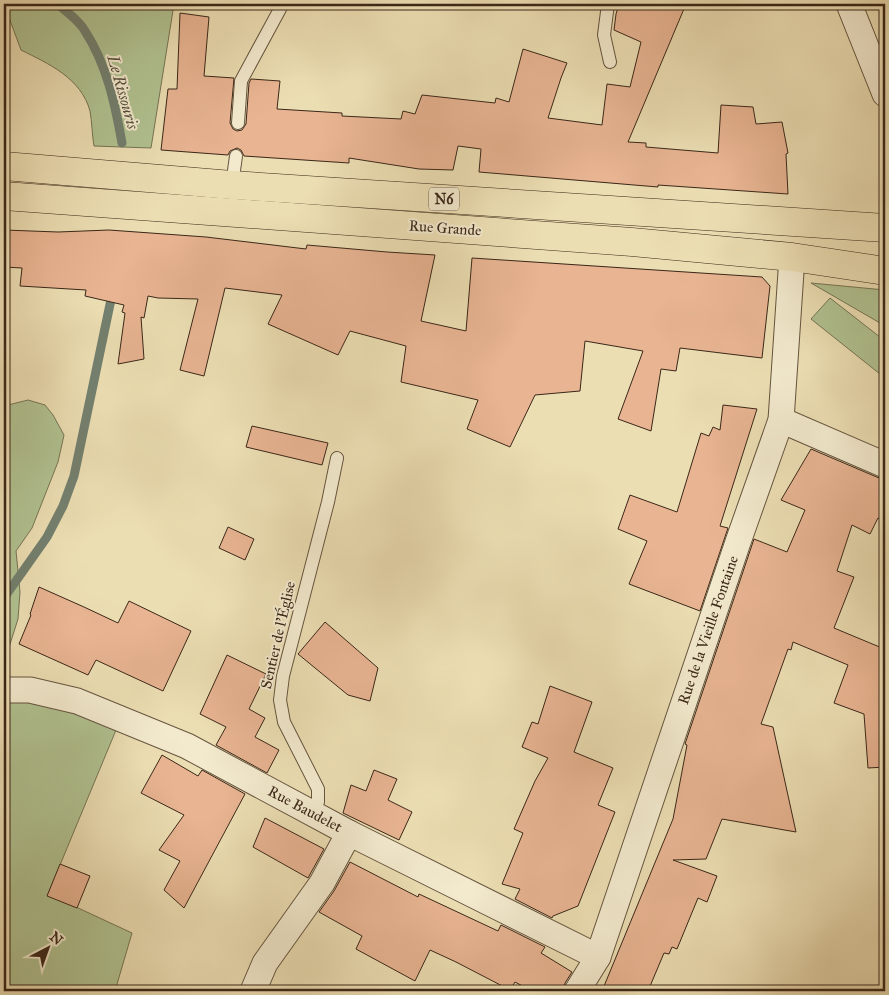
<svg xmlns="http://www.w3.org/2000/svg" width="889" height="995" font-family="'IM FELL Great Primer',serif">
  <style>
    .green { fill: #b1c291; stroke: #767454 }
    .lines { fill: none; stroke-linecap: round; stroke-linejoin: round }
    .stream { stroke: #73806f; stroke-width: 9 }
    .building { fill: #e8b492; stroke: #3a2718 }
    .service-casing { stroke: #66553f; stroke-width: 14 }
    .minor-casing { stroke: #66553f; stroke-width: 27 }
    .primary-casing { stroke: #3a2718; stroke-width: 29 }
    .service { stroke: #f3eace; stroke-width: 12 }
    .minor { stroke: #f3eace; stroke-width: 25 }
    .primary { stroke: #ecdeb3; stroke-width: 28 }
    .labels { text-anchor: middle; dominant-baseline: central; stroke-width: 4; stroke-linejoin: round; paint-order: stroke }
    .shield { fill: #f3eace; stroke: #72624f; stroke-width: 1 }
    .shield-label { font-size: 14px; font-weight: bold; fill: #3a2718 }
    .street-label { font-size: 15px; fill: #3a2718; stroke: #f3eace }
    .water-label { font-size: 16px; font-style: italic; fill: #524c3c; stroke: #f3eace }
  </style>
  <rect width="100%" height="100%" fill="#ecdeb3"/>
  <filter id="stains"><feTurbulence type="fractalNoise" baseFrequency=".004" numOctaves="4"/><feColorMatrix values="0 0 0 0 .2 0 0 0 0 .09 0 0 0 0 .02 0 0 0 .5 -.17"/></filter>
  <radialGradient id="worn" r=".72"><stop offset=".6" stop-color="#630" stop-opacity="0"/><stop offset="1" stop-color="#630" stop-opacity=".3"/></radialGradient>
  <!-- green -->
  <g class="green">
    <path d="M4,4h170l-23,144 -57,-2c-2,-11 -2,-24 -4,-35 -9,-33 -41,-47 -69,-61z"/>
    <path d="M811,283l74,7v36l-5,-3z"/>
    <path d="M830,298l55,43v37l-74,-59z"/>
    <path d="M28,400l17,5 8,10 11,20 -6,27 -26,66 -16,23 4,41 -2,27 -14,44v-257z"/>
    <path d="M4,690l117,28 -73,176 84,39 -17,58h-111z"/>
  </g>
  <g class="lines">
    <!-- stream -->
    <g class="stream">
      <path d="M58,4c8,8 21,16 27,27 22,34 30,73 37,112"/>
      <path d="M4,598l43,-61 16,-31 11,-30 39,-186"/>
    </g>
  </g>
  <!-- building -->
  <g class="building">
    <path d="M619,4h67l-58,138 18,1v4l72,6 3,-48 32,2 3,17 26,-2 6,31 -2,1 2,40 -130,-9v2l-179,-15 2,-23 -23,-3 -5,24 -34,-1 -70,-11v5l-105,-7 -3,-6 -4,-2 -7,3 -2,4 -67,-5 7,-61h9l3,-76 29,4 -5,59 30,2 -4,45 3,6 4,2 5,-1 4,-6 3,-41 2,-4 29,2 -3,28 65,4v3l59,3 2,-8 12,3 7,-19 73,8 1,-5 13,4 14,-53 44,14 -6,15 -13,40 54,7 5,-41 23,3 11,-45 -27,-12 2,-16z"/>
    <path d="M4,230l54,2 51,-2 97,7 100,12 1,-4 80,7 48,3 -14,66 45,10 6,-73 290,19 8,9 -8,72 -82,-10 -4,23 -15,-2 -10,62 -33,-12 25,-68 -58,-10 -5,50 -45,4 -25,52 -43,-18 11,-29 -77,-18 5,-36 -56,-15 -12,24 -70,-31 14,-29 -57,-7 -21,88 -24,-6 18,-71 -40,-1 -10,-2 -4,22 -3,-1 3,42 -26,5 7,-51 -3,-1 2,-7 -39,-9 1,-6 -66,-4 2,-18 -18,-1z"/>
    <path d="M723,405l34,4 -37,117 8,2 -28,83 -71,-27 18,-43 -29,-12 12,-34 47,17 24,-79 8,3 4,-9 7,3z"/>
    <path d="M252,426l76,17 -6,22 -76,-18z"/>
    <path d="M811,449l68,29 6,1v42l-7,-3 -8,16 -18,-9 -15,46 17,6 -20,51 48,20 3,54v65l-17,1 -4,-54 -30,-11 14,-38 -55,-23 -2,8 -3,-1 -27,75 12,3 23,105 -74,-13 -16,40 -33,1 44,16 -10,26 -9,-4 -21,51 -5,-2 -3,7 -5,-1 -16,38h-46l71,-172 14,-74 -2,-1 69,-205 33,13 18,-42 -24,-10z"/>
    <path d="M228,527l26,12 -9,21 -26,-12z"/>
    <path d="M39,587l45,20 34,16 11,-22 62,30 -28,60 -67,-31 -8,15 -69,-31 12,-29 -1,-1z"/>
    <path d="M325,622l53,46 -8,33 -22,-6 -50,-41z"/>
    <path d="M227,655l39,19 -17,35 16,9 -10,19 24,13 -12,23 -51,-28 10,-18 -26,-13z"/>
    <path d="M550,686l42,16 -18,50 39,16 -15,37 17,7 -37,94 -25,10 -1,2 -37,-19 5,-10 -18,-5 21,-51 -9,-4 21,-48 13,-23 -26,-11 10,-25 6,2z"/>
    <path d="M162,755l36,21 4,-6 43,24 -61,114 -20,-18 16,-29 -21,-11 25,-35 -43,-22z"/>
    <path d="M374,770l23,9 -9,21 24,12 -13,28 -56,-27 8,-28 15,6z"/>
    <path d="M265,818l59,31 -16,29 -55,-31z"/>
    <path d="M350,862l68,35 1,-3 79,37 3,-6 44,22 -4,6 31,19 -7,11 -2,8h-31l-17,-9 -5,8 -54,-28 -26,-12 -15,31 -59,-32 6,-13 -43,-24 15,-21z"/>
    <path d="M60,864l30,12 -13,32 -30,-12z"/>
  </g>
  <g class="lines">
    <defs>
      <g id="service">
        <path d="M608,4l-4,31 6,27"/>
        <path d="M238,123l3,-42 39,-72"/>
        <path d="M232,185l4,-29"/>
        <path d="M312,812l6,-10v-13l-34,-67 -4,-22 3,-24 45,-174 9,-44"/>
      </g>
      <g id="minor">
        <path d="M849,4l36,90"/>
        <path d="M781,420l104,45"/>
        <path d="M4,690h26l47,11 110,45 162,87 249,124"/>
        <path d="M253,991l12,-28 57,-80 27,-50"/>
        <path d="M577,991l21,-34 140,-415 43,-122 11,-163"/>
      </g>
      <g id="primary">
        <path d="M4,166l228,19 653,43"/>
        <path d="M4,196l628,46 160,15 93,14"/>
      </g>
    </defs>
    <!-- service casing -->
    <use href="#service" class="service-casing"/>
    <!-- minor casing -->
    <use href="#minor" class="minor-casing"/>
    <!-- primary casing -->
    <use href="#primary" class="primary-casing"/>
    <!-- service -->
    <use href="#service" class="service"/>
    <!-- minor -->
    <use href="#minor" class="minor"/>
    <!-- primary -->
    <use href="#primary" class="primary"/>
  </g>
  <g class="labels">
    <!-- shield labels -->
    <rect class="shield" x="429" y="187.5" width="30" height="23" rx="4"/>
    <g class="shield-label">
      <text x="444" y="199">N6</text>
    </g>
    <!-- street labels -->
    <g class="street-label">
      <text transform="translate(445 228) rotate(4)">Rue Grande</text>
      <text transform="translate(708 630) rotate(-71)">Rue de la Vieille Fontaine</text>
      <text transform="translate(278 635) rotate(-77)">Sentier de l’Église</text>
      <text transform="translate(305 809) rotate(28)">Rue Baudelet</text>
    </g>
    <!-- water labels -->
    <g class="water-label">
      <text transform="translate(123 92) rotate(74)">Le Rissouris</text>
    </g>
  </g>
  <!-- margin -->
  <rect width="889" height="995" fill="none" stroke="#ecdeb3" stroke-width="20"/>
  <rect x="5" y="5" width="879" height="985" fill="none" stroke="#3a2718" stroke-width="2.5"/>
  <rect x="10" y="10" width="869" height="975" fill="none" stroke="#3a2718"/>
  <!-- north arrow -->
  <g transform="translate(48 948) rotate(41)" stroke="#f3eace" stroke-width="4" paint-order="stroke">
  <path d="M0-4L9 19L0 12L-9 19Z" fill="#3a2718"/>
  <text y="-8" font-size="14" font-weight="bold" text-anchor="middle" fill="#3a2718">N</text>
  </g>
  <rect width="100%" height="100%" filter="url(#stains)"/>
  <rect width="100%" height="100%" fill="url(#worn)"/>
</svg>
